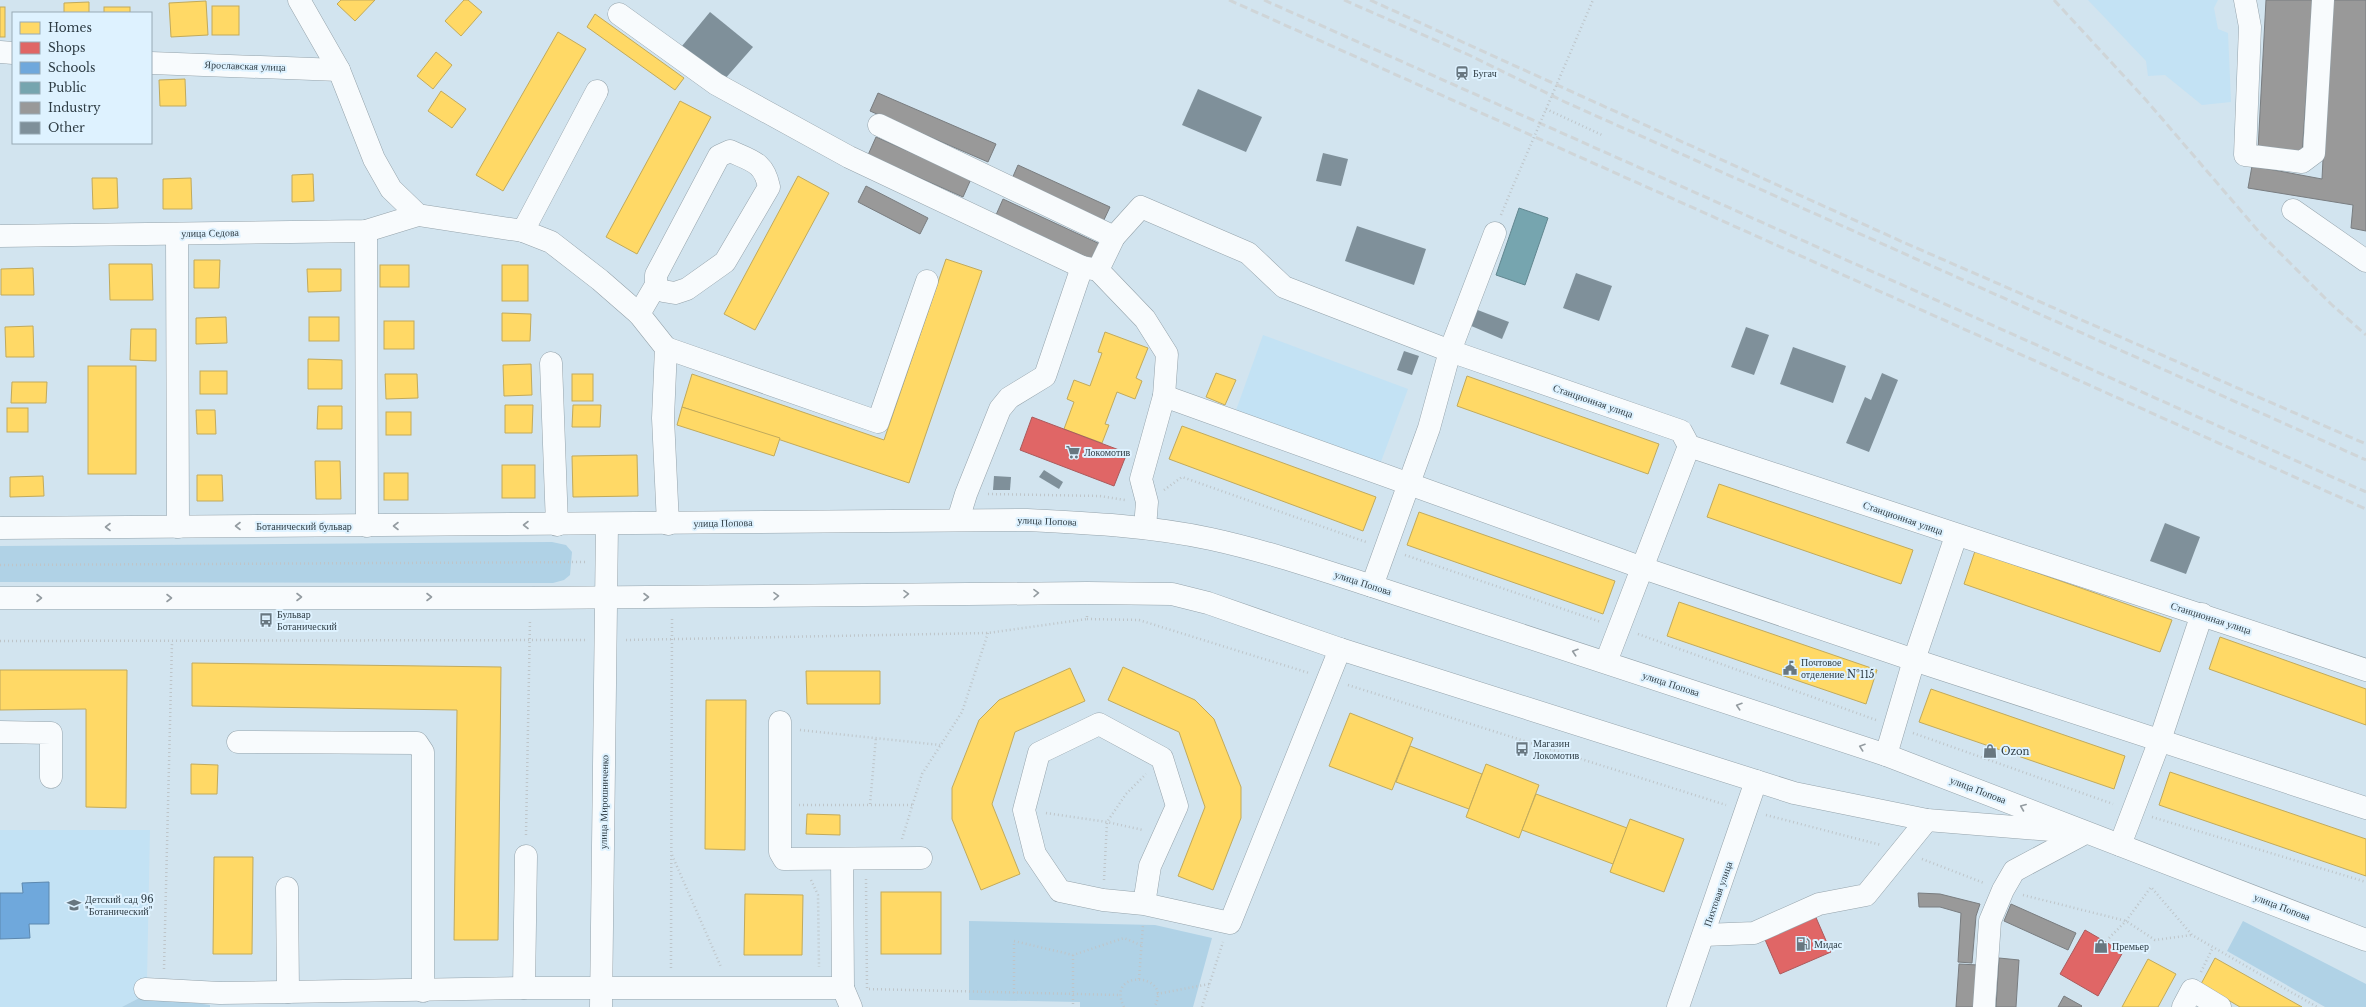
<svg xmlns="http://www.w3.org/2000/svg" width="2366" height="1007" font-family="'Libre Baskerville',serif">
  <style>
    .built { fill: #c3e2f4 }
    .green { fill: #b0d2e6 }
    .homes { fill: #ffd966; stroke: #c1aa5c }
    .shops { fill: #e06666; stroke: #ab5a5c }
    .schools { fill: #6fa8dc; stroke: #5c88af }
    .public { fill: #76a5af; stroke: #61868f }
    .industry { fill: #999; stroke: #797d80 }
    .building { fill: #7f909a }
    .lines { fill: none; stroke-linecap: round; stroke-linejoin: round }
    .minor-casing { stroke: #95a3ab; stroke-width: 23 }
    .path { stroke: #bec5c9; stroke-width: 2.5; stroke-dasharray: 1 3; stroke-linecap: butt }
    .minor { stroke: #f8fbfd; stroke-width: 22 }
    .rail { stroke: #cfd5d8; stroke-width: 3; stroke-dasharray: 8 4; stroke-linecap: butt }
    .path-bridge { stroke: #bec5c9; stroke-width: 2.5; stroke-dasharray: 1 3; stroke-linecap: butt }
    .oneway { stroke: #949ca1 }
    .labels { text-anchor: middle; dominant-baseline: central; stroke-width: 4; stroke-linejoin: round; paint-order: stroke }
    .street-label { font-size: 10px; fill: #2f3d45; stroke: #def2ff }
    .poi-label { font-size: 10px; fill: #2f3d45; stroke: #def2ff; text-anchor: start }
  </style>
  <rect width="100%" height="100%" fill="#d2e4ef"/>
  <!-- built -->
  <g class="built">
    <path d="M2088,0h130l-4,8 4,21 10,4 3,69 -29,3 -37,-30 -17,1 -2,-15z"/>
    <path d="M1263,335l145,54 -29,78 -144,-54z"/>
    <path d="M0,830h150l-3,150 -4,16 -21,11h-122z"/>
  </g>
  <!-- green -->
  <g class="green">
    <path d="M552,542l14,3 6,7 -2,23 -6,5 -11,3 -553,-1v-36z"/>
    <path d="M969,921l186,4 57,13 -19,69h-113v-5l-111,-2z"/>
    <path d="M2243,921l123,63v23h-41l-98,-56z"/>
    <path d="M143,996l67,9v2h-88z"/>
  </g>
  <!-- homes -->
  <g class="homes">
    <path d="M341,0h34l-20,21 -18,-17z"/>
    <path d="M464,0h4l14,12 -21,24 -16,-15z"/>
    <path d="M206,1l2,34 -37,2 -2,-34z"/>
    <path d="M89,2v11h-25v-10z"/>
    <rect x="212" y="6" width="27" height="29"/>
    <rect x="0" y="7" width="5" height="30"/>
    <rect x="104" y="7" width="26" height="6"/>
    <path d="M595,14l89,64 -9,12 -88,-63z"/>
    <path d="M558,32l28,17 -83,142 -27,-16z"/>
    <path d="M436,52l16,13 -19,24 -16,-13z"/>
    <path d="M185,79l1,27h-26l-1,-26z"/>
    <path d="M441,91l25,18 -14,19 -24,-17z"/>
    <path d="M680,101l31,16 -74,137 -31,-17z"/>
    <path d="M313,174l1,27 -22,1v-27z"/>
    <path d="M798,176l31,17 -74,137 -31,-16z"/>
    <path d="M92,178h25l1,30 -25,1z"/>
    <path d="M191,178l1,31h-29v-30z"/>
    <path d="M946,259l36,12 -73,212 -227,-76 10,-33 192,66z"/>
    <path d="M194,260h26l-1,28h-25z"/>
    <path d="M109,264h43l1,36h-43z"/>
    <rect x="380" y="265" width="29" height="22"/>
    <rect x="502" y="265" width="26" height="36"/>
    <path d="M33,268l1,27h-33v-26z"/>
    <path d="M307,269h34v22l-33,1z"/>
    <path d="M502,313l29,1 -1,27h-28z"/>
    <path d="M226,317l1,26 -31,1v-26z"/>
    <rect x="309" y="317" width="30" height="24"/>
    <rect x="384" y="321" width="30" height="28"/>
    <path d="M33,326l1,31h-28l-1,-30z"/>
    <path d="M131,329h25v32l-26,-1z"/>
    <path d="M1105,332l43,16 -12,30 6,3 -7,18 -18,-7 -12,32 4,1 -7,18 -38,-14 10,-27 -7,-3 7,-19 16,6 12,-33 -4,-1z"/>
    <path d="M308,359l34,1v29h-34z"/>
    <path d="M531,364l1,31 -28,1 -1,-31z"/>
    <rect x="88" y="366" width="48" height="108"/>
    <rect x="200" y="371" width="27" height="23"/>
    <path d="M1216,373l20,7 -11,25 -19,-8z"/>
    <path d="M385,374h32l1,24 -32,1z"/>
    <rect x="572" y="374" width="21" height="27"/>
    <path d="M1467,376l192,68 -11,30 -191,-68z"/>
    <path d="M12,382h35l-1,21h-35z"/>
    <path d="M505,405h28l-1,28h-27z"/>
    <path d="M573,405h28l-1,22h-28z"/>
    <path d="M318,406h24v23h-25z"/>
    <path d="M682,407l98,31 -6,18 -97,-31z"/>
    <rect x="7" y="408" width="21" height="24"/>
    <path d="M196,410h19l1,24h-19z"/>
    <rect x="386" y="412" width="25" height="23"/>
    <path d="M1182,426l194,71 -13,34 -194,-72z"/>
    <path d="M637,455l1,41 -65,1 -1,-41z"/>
    <path d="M315,461h25l1,38h-25z"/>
    <rect x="502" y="465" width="33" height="33"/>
    <rect x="384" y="473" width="24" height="27"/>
    <path d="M197,475h25l1,26h-26z"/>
    <path d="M43,476l1,20 -34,1v-20z"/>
    <path d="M1719,484l194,66 -12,34 -194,-67z"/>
    <path d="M1419,512l196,69 -12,33 -196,-69z"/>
    <path d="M1975,551l197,69 -12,32 -196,-68z"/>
    <path d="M1679,602l198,68 -11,34 -199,-68z"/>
    <path d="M2220,637l146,52v36l-157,-56z"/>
    <path d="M192,663l309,4 -3,273h-44l3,-230 -265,-4z"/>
    <path d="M1123,667l72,33 19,19 27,68v31l-28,72 -35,-14 27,-69 -26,-75 -71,-32z"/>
    <path d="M1070,668l15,33 -70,31 -23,72 28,70 -39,16 -29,-71v-31l27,-68 20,-20z"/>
    <path d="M0,670h127l-1,138 -40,-1v-98l-86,1z"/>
    <path d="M806,671h74v33h-73z"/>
    <path d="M1931,689l194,67 -11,33 -195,-67z"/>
    <path d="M706,700h40l-1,150 -40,-1z"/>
    <path d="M1350,713l63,25 -21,52 -63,-24z"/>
    <path d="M1410,746l72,28 -13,35 -73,-27z"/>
    <path d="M191,764l27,1 -1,29h-26z"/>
    <path d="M1486,764l53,21 -20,53 -53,-21z"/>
    <path d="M2170,772l196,67v37l-207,-71z"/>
    <path d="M1536,794l91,34 -14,36 -91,-34z"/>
    <path d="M807,814l33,1v20l-34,-1z"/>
    <path d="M1630,819l54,20 -20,53 -54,-20z"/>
    <path d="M214,857h39l-1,97h-39z"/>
    <rect x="881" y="892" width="60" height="62"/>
    <path d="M745,894l58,1 -1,60h-58z"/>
    <path d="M2215,958l87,49h-62l-39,-23z"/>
    <path d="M2148,959l28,15 -18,33h-36z"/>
  </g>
  <!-- shops -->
  <g class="shops">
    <path d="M1032,417l95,36 -13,33 -94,-36z"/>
    <path d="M1814,913l17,39 -51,22 -17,-39z"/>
    <path d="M2085,930l38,22 -25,44 -38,-22z"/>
  </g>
  <!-- schools -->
  <path class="schools" d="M49,882v42h-20l1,14 -30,1v-46h23l-1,-10z"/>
  <!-- public -->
  <path class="public" d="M1519,208l29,10 -23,67 -29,-10z"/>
  <!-- industry -->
  <g class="industry">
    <path d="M2266,0h47l-11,154 -44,-4z"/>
    <path d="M2331,0h35v231l-15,-3 2,-23 -105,-17 4,-22 70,13z"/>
    <path d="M878,93l118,51 -8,18 -118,-51z"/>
    <path d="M876,137l95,42 -8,18 -95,-42z"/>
    <path d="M1018,165l92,42 -8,17 -91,-43z"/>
    <path d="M866,186l62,32 -8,16 -62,-32z"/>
    <path d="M1003,199l99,46 -7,16 -99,-46z"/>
    <path d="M1918,893l22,1 40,10 -4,12 -4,47 -14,-1 3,-49 -21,-6h-21z"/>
    <path d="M2011,904l65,29 -8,17 -64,-29z"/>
    <path d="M1999,958l20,2 -3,47h-20z"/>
    <path d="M1959,964l19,1 -3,42h-19z"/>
    <path d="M2064,996l18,10 -1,1h-23z"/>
  </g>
  <!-- building -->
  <g class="building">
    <path d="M710,12l43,35 -29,33 -42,-34z"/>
    <path d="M1198,89l64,28 -16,35 -64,-27z"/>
    <path d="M1323,153l25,6 -7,27 -25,-5z"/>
    <path d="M1357,226l69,23 -12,36 -69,-24z"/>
    <path d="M1576,273l36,13 -13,35 -36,-13z"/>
    <path d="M1475,309l34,13 -7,17 -33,-14z"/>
    <path d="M1746,327l23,8 -15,40 -23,-8z"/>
    <path d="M1793,347l53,19 -13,37 -53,-19z"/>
    <path d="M1404,351l15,5 -7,19 -15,-5z"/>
    <path d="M1882,373l16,7 -29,72 -23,-9 19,-46 6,3z"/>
    <path d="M1044,470l19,12 -4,7 -20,-12z"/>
    <path d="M994,476l17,1 -1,13h-17z"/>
    <path d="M2165,523l35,14 -14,37 -36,-13z"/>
  </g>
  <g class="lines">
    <defs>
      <g id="minor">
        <path d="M299,0l40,70 35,89 17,30 27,26 105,16 28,11 49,38 39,34 27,34 -3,70 5,106"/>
        <path d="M2245,0l5,27 -5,128 57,7 12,-9 9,-153"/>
        <path d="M619,14l97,70 133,73 233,110 16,3 16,-33 27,-30 107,46 36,34 166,64 231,80 8,15c226,76 452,148 677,224"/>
        <path d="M0,52l13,1"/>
        <path d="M151,63l188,7"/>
        <path d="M879,125l235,112"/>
        <path d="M2293,210l73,51"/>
        <path d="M366,231l1,295"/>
        <path d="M523,231l74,-140"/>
        <path d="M177,234l1,293"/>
        <path d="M0,236l366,-5 52,-16"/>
        <path d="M1098,270l47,49 22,35 -3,42"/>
        <path d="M639,314l17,-29v-10l63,-119 11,-5c22,10 34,11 39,36l-44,75 -38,27 -12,4 -12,-2 -7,-6"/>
        <path d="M666,348l212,74 49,-141"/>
        <path d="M551,363l6,162"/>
        <path d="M958,520l8,-26 34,-85 9,-11 36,-22 37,-109"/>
        <path d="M0,528l1027,-8c62,3 124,6 184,19 55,12 108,30 161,47l514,169 480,185"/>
        <path d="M1145,528l2,-26 -6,-23 23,-83 479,172 271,92 452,148"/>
        <path d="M1372,586l57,-158 21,-77 45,-118"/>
        <path d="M0,598h531l556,-5 85,1 36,9 132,46 454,144 133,27 137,11"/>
        <path d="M1606,662l83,-216"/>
        <path d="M780,722v130l4,7 137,-1"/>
        <path d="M0,732l51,1v44"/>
        <path d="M238,742l179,1 6,9v239"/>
        <path d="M1886,755l28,-95 42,-124"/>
        <path d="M2120,845l40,-105 42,-126"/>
        <path d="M842,859l1,129"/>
        <path d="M287,888l1,104"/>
        <path d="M1144,904l-41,-4 -43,-9 -25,-37 -11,-44 15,-57 60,-29 63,34 15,48 -27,60 -6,38 86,19 110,-274"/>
        <path d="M1704,935l50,-2 65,-29 47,-9 61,-75"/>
        <path d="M524,988l2,-132"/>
        <path d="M145,989l75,4 304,-5h319l8,19"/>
        <path d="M601,1007l6,-483"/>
        <path d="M1678,1007l78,-226"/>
        <path d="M1984,1007l6,-86 13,-31 11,-19 71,-38"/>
        <path d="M2183,1007l9,-17 28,17"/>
      </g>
    </defs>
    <!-- minor casing -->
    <use href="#minor" class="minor-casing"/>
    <!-- path -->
    <g class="path">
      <path d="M1546,109l56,26"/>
      <path d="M1501,215l12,-29"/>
      <path d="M1164,490l18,-13 184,65"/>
      <path d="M988,494l112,2 25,4"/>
      <path d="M1405,555l196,67"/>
      <path d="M0,565l587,-3"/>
      <path d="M1087,619l52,1 170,53"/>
      <path d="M1638,634l238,86"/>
      <path d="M626,640l362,-7 99,-14v-6"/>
      <path d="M0,641l585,-1"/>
      <path d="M1348,685l378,120"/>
      <path d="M800,730l140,15"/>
      <path d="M1913,733l200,71"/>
      <path d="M870,804l6,-67"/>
      <path d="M799,805h114"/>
      <path d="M1046,813l61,9 36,8"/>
      <path d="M1766,815l115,30"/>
      <path d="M2152,817l214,65"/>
      <path d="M526,835l4,-216"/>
      <path d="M902,839l20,-65 40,-62 26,-79"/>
      <path d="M672,855l49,112"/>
      <path d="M1922,859l62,24"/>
      <path d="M866,879l1,110 253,6"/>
      <path d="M811,880l7,15 1,72"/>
      <path d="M1104,880l3,-58 19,-28 20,-20"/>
      <path d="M2023,895l103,26 29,19 37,-5"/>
      <path d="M2109,938l17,-17 25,-34 41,48 125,72"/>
      <path d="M1073,955v52"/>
      <path d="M671,968l1,-351"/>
      <path d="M164,969l8,-327"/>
      <path d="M2201,972l12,-25"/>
      <path d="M1139,979l4,-54"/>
      <path d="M1014,993v-52l59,14 51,-17 19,8"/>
      <path d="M1157,994l52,-10"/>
      <path d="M1124,1007c-20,-39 51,-34 30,0"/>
      <path d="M1202,1007l21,-65"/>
    </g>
    <!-- minor -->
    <use href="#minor" class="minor"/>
    <!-- rail -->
    <g class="rail">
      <path d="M1229,0l1137,509"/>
      <path d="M1264,0l1102,492"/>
      <path d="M1344,0l125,55 96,47 801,358"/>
      <path d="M1370,0l535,243 461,201"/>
      <path d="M2054,0l92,100 114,133 71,71 35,31"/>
    </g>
    <!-- path-bridge -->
    <path class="path-bridge" d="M1513,186l80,-186"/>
  </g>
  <!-- one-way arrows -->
  <defs><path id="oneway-chevron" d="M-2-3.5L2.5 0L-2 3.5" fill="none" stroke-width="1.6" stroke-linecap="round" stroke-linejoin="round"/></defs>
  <g class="oneway">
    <use href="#oneway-chevron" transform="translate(526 525) rotate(180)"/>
    <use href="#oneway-chevron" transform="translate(238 526) rotate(180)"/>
    <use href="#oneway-chevron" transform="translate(396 526) rotate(180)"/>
    <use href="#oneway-chevron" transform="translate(108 527) rotate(180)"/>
    <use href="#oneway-chevron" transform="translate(1036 593) rotate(-1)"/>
    <use href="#oneway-chevron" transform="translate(906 594) rotate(-1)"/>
    <use href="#oneway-chevron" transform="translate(776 596) rotate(-1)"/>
    <use href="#oneway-chevron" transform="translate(299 597)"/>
    <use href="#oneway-chevron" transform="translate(429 597)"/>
    <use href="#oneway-chevron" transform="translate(646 597)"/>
    <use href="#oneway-chevron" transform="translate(39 598)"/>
    <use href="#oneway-chevron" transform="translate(169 598)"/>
    <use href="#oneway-chevron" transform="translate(1575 652) rotate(-162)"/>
    <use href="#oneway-chevron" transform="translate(1739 706) rotate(-162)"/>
    <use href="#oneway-chevron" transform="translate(1862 747) rotate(-161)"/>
    <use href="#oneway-chevron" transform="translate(2023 807) rotate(-158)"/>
  </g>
  <!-- icons -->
  <defs>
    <symbol id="station-bare" viewBox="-9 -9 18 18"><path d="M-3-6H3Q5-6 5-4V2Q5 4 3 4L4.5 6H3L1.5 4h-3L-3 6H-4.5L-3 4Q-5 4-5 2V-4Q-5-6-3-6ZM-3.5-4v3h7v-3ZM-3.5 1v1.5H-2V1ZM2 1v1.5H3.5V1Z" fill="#687780" stroke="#def2ff" stroke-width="2.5" paint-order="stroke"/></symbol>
    <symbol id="supermarket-bare" viewBox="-9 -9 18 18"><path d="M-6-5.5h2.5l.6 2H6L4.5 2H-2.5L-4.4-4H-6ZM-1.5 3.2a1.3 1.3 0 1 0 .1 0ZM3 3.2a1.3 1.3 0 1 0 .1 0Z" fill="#687780" stroke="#def2ff" stroke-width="2.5" paint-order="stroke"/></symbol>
    <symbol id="bus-bare" viewBox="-9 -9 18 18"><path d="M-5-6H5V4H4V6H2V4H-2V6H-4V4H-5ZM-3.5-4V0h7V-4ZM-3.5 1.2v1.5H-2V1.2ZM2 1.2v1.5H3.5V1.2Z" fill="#687780" stroke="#def2ff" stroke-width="2.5" paint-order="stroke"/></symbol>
    <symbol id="civic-bare" viewBox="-9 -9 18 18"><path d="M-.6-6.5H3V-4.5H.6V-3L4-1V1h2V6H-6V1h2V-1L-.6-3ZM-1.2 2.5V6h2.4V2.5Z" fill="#687780" stroke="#def2ff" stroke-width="2.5" paint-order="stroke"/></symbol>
    <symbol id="shop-bare" viewBox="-9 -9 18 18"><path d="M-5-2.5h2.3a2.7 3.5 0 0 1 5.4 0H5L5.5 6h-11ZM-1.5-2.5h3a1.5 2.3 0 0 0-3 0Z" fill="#687780" stroke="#def2ff" stroke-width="2.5" paint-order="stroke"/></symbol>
    <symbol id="school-bare" viewBox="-9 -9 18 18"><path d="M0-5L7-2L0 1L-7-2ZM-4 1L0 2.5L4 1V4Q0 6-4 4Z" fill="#687780" stroke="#def2ff" stroke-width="2.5" paint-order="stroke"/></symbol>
    <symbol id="fuel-bare" viewBox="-9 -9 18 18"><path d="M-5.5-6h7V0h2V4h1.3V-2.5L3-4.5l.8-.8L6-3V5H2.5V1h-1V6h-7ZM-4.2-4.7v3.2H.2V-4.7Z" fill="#687780" stroke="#def2ff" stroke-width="2.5" paint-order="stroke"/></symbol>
  </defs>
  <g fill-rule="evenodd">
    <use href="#station-bare" x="1452" y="63" width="20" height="20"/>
    <use href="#supermarket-bare" x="1063" y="442" width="20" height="20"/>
    <use href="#bus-bare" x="256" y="610" width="20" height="20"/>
    <use href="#civic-bare" x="1780" y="658" width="20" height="20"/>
    <use href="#bus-bare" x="1512" y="739" width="20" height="20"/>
    <use href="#shop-bare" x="1980" y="741" width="20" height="20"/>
    <use href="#school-bare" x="64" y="895" width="20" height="20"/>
    <use href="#fuel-bare" x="1793" y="934" width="20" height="20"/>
    <use href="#shop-bare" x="2091" y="936" width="20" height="20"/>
  </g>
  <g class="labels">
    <!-- street labels -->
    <g class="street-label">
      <text transform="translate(245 66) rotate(2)">Ярославская улица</text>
      <text transform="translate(210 233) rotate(-1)">улица Седова</text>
      <text transform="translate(1593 401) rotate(19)">Станционная улица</text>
      <text transform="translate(1903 518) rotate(19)">Станционная улица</text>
      <text transform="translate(1047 521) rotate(2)">улица Попова</text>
      <text transform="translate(723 523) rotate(-1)">улица Попова</text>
      <text x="304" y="526">Ботанический бульвар</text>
      <text transform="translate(1363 583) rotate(18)">улица Попова</text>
      <text transform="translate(2211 618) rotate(18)">Станционная улица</text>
      <text transform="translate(1671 684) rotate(18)">улица Попова</text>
      <text transform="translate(1978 790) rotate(21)">улица Попова</text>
      <text transform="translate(604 802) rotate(-89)">улица Мирошниченко</text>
      <text transform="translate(1718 894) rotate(-71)">Пихтовая улица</text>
      <text transform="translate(2282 907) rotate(21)">улица Попова</text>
    </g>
    <!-- poi labels -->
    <g class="poi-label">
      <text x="1473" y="73">Бугач</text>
      <text x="1084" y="452">Локомотив</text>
      <text x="277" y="614">Бульвар<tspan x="277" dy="12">Ботанический</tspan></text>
      <text x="1801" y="662">Почтовое<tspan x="1801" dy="12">отделение №115</tspan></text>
      <text x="1533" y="743">Магазин<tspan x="1533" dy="12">Локомотив</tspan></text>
      <text x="2001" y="751">Ozon</text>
      <text x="85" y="899">Детский сад 96<tspan x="85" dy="12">"Ботанический"</tspan></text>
      <text x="1814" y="944">Мидас</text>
      <text x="2112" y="946">Премьер</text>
    </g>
  </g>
  <!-- legend -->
  <rect x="12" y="12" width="140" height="132" fill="#def2ff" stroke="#98aab5"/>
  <rect x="20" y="22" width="20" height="12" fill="#ffd966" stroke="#98aab5"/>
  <text x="48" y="32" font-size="12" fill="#2f3d45">Homes</text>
  <rect x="20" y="42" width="20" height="12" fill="#e06666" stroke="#98aab5"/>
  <text x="48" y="52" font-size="12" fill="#2f3d45">Shops</text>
  <rect x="20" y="62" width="20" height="12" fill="#6fa8dc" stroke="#98aab5"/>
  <text x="48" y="72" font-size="12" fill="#2f3d45">Schools</text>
  <rect x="20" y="82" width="20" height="12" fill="#76a5af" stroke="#98aab5"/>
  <text x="48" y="92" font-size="12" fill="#2f3d45">Public</text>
  <rect x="20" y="102" width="20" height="12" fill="#999999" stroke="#98aab5"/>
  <text x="48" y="112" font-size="12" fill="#2f3d45">Industry</text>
  <rect x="20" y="122" width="20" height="12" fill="#7f909a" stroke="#98aab5"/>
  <text x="48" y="132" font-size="12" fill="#2f3d45">Other</text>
</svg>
